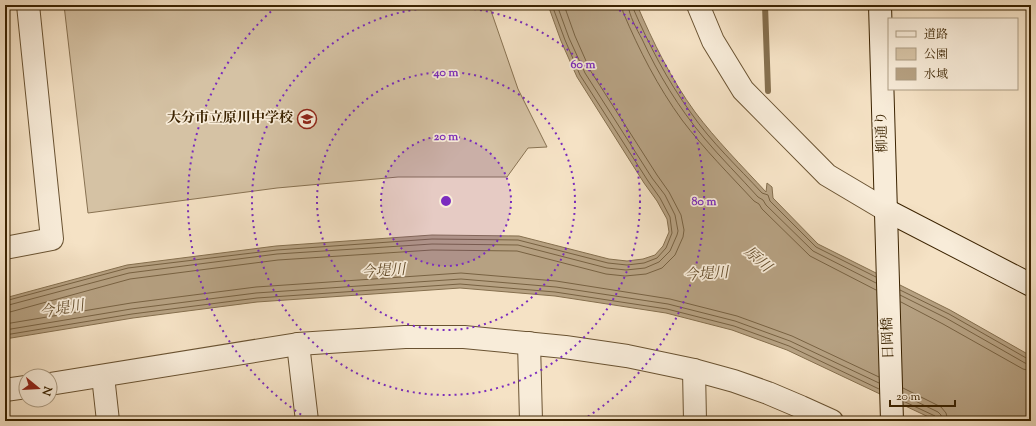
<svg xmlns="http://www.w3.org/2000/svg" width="1036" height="426" font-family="'Sorts Mill Goudy','Noto Serif JP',serif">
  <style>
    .green { fill: #d5c2a4; stroke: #887252 }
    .water { fill: #b6a182; stroke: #856f4e }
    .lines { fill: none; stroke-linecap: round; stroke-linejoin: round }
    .shore { stroke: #786242; stroke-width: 1 }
    .stream { stroke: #856f4e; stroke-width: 6 }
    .street-casing { stroke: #6a5332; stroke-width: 24 }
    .secondary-casing { stroke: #3b2301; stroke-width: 24 }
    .street { stroke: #f8ecd9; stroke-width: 22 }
    .secondary { stroke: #f8ecd9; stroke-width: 22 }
    .ring { fill: none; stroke: #7b2cbf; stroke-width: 2; stroke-dasharray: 2 4 }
    .labels { text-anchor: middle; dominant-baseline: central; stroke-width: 3.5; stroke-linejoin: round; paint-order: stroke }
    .poi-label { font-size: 14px; font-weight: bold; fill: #3b2301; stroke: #f8ecd9; text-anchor: end }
    .street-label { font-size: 14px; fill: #3b2301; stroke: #f8ecd9 }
    .water-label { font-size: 15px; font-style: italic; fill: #664f2e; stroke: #f8ecd9 }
    .centre { fill: #7b2cbf; stroke: #f8ecd9; stroke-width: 2 }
    .ring-label { font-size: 12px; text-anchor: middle; font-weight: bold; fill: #7b2cbf; stroke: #f8ecd9; stroke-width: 3.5; stroke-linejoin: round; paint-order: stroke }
  </style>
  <rect width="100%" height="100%" fill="#f5e2c5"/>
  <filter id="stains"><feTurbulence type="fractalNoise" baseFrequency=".005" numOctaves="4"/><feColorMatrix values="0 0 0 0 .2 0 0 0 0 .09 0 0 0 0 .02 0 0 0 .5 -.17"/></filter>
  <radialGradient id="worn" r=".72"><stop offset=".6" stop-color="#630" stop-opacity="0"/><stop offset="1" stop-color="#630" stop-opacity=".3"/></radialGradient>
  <!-- green -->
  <path class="green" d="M64,5h425l29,84 29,58 -19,1 -21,29h-109l-121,11 -189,25z"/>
  <!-- water -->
  <path class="water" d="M548,5h89c16,37 34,74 58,107 21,28 47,54 71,80l1,-9 5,4 1,11 45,46 132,66 81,46v65h-94l-150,-71 -55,-20 -66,-17 -111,-17 -95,-8 -203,14 -124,16 -128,21v-41l122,-33 149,-19 156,-11 87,1 90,23 18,2 16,-2 12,-4 8,-9 6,-14 -2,-13 -10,-18 -13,-18 -67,-106 -16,-36z"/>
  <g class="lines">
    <!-- shore -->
    <g class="shore">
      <path d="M622,5l1,7c16,38 35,75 59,108 22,29 47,54 72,81l5,3 3,5 48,47 66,34"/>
      <path d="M628,5c1,10 9,25 14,34 16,35 37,69 62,99 17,20 36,39 54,59l5,3 3,5 47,46 63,32"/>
      <path d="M633,5v3c16,37 34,72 58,105 20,29 47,54 71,80l6,2 2,6 46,46 60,30"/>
      <path d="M900,290l49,24 79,45h3"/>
      <path d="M900,295l46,23 79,45 6,2"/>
      <path d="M5,301l123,-33 149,-18 155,-11 86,1 90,23 19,2 17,-2 13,-5 9,-10 6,-15 -2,-16 -10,-19 -12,-17 -68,-106 -15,-35 -13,-35"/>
      <path d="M901,302l42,22 80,45 8,2"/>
      <path d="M5,306l124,-33 148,-19 155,-10 86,1 89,23 19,2 19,-2 14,-6 11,-11 7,-16 1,-4 -3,-16 -10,-20 -13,-17 -67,-105 -16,-35 -12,-33"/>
      <path d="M5,312h5l120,-33 148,-19 154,-10 85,1 89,23 19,2 21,-2 16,-6 13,-13 8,-18 1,-7 -3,-15 -12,-23 -12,-17 -67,-105 -15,-34 -11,-31"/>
      <path d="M5,324l126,-21 125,-16 205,-14 95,8 114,18 67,17 55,20 87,41"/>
      <path d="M5,330l126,-21 125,-16 205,-14 95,8 112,17 67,17 55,20 89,42"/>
      <path d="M5,335l127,-21 125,-16 203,-14 95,8 112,17 67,17 55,20 90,43"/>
      <path d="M903,388l38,19 5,6 2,8"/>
      <path d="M903,395l35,17 3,3 1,6"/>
      <path d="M903,401l32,15 2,2v3"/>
    </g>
    <!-- stream -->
    <path class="stream" d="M765,5l3,86"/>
    <defs>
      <g id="street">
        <path d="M698,5l15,36 30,49 84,85 59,35"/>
        <path d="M5,248l47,-9 -24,-234"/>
        <path d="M529,343l2,78"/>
        <path d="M298,344l9,77"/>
        <path d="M694,370l1,51"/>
        <path d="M103,376l5,45"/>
        <path d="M50,384l248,-40 107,-7h59l101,10 62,9 67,14 40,11 34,12 33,14 31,14"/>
        <path d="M5,390l21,-3"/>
      </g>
      <g id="secondary">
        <path d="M880,5l12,416"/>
        <path d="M886,210l145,75"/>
      </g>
    </defs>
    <!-- street casing -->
    <use href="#street" class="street-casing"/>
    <!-- secondary casing -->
    <use href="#secondary" class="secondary-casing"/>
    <!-- street -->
    <use href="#street" class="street"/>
    <!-- secondary -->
    <use href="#secondary" class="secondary"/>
  </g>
  <!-- distance rings -->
  <circle cx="446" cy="201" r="65" fill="#7b2cbf" fill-opacity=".12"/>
  <g class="ring">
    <circle cx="446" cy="201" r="65"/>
    <circle cx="446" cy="201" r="129"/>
    <circle cx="446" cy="201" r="194"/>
    <path d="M311 421A258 258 0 0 1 277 6M615 6A258 258 0 0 1 581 421"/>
  </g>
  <!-- icons -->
  <defs>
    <symbol id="school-ring" viewBox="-11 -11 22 22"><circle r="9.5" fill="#f8ecd9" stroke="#8f2418" stroke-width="1.5"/><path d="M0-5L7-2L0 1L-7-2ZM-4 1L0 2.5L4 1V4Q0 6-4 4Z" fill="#8f2418"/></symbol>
  </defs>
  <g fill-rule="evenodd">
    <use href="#school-ring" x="296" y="108" width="22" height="22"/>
  </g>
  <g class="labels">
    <!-- poi labels -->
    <g class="poi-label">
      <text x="293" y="119">大分市立原川中学校</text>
    </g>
    <!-- street labels -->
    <g class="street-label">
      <text transform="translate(883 132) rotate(-92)">柳通り</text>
      <text transform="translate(889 338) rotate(-92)">日岡橋</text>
    </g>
    <!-- water labels -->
    <g class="water-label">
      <text transform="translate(757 260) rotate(42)">原川</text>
      <text transform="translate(383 272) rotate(-4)">今堤川</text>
      <text transform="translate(706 275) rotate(-4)">今堤川</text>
      <text transform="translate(62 310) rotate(-10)">今堤川</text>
    </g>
  </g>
  <circle cx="446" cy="201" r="6" class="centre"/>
  <g class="ring-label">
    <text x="583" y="68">60 m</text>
    <text x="446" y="76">40 m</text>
    <text x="446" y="140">20 m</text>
    <text x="704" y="205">80 m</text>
  </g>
  <!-- margin -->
  <rect width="1036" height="426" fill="none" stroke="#f5e2c5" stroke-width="20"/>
  <rect x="6" y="6" width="1024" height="414" fill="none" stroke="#3b2301" stroke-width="2"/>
  <rect x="10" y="10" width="1016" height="406" fill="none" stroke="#3b2301"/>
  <!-- legend -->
  <rect x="888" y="18" width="130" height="72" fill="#f8ecd9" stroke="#ac9c83"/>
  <rect x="896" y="31" width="20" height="6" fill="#f8ecd9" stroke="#ac9c83"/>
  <text x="924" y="38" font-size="12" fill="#3b2301">道路</text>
  <rect x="896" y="48" width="20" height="12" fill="#d5c2a4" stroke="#ac9c83"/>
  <text x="924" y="58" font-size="12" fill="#3b2301">公園</text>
  <rect x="896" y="68" width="20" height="12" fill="#b6a182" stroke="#ac9c83"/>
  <text x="924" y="78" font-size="12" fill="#3b2301">水域</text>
  <!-- north arrow -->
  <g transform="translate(38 388) rotate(108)"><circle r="19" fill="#f8ecd9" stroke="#ac9c83"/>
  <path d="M0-3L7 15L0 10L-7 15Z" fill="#8f2418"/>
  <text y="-6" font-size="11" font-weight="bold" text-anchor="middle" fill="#3b2301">N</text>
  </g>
  <!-- scale -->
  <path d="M890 400v6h65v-6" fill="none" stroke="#3b2301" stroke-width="2"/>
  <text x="896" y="400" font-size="12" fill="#3b2301" stroke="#f8ecd9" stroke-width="3" paint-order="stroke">20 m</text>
  <rect width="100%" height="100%" filter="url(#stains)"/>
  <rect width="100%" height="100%" fill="url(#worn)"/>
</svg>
